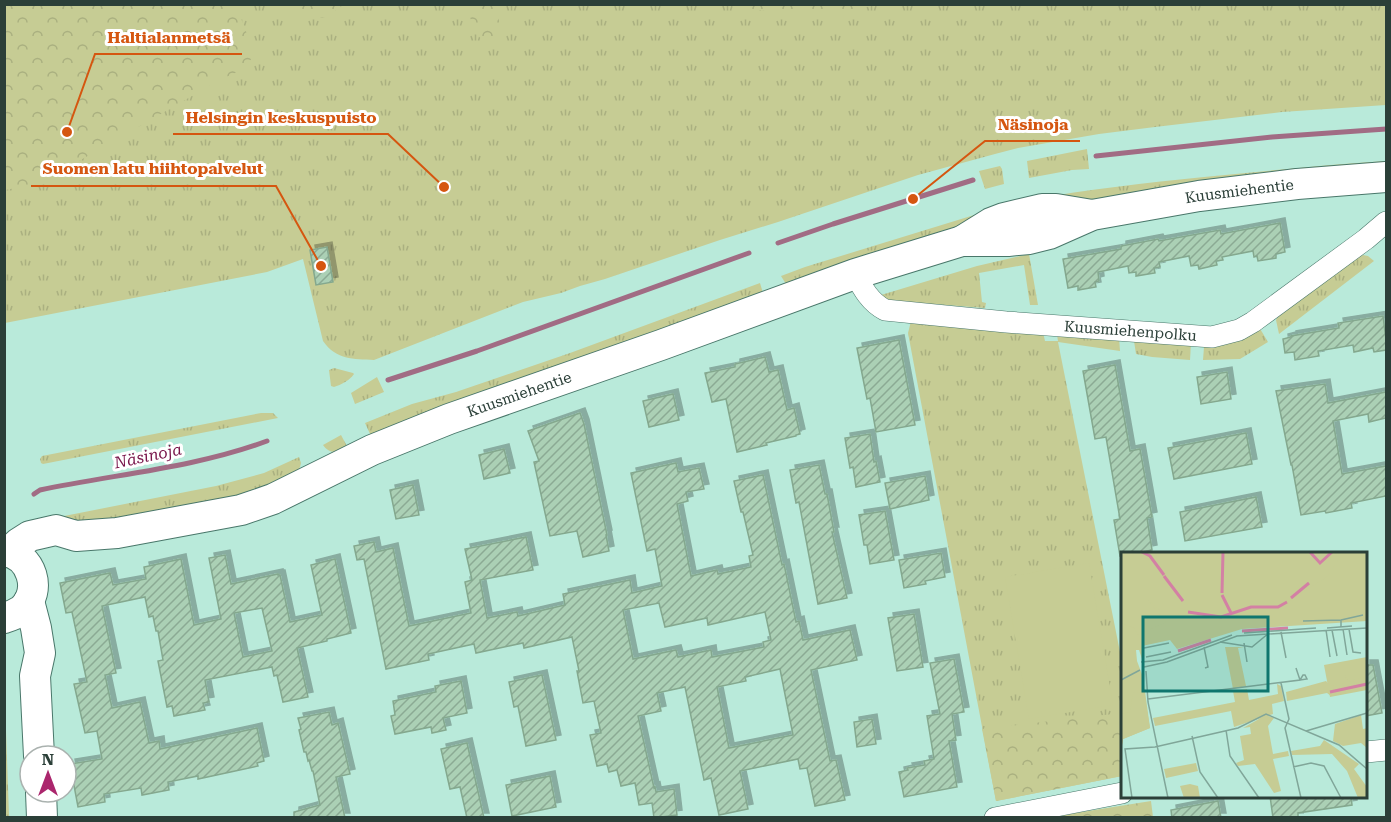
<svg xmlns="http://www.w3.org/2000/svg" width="1391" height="822" font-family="'Roboto Serif',serif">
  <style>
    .grass { fill: url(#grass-tufts) }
    .forest { fill: url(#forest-crowns) }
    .garden { fill: #c6cc94 }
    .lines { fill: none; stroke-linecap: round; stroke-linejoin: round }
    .stream { stroke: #a16c84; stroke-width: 5 }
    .building { fill: url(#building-hatch); stroke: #84a88e; stroke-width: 1.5; fill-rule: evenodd; filter: url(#shadow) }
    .minor-casing { stroke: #49776a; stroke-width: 22 }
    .secondary-casing { stroke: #49776a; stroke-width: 32 }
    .minor { stroke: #fff; stroke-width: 21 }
    .secondary { stroke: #fff; stroke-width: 30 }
    .labels { text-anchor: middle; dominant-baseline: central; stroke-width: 6; stroke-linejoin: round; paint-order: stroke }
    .street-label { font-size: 15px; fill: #2b3f38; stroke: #fff }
    .water-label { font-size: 16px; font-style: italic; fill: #78154a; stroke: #fff }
    .inset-river { fill: none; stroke: #d380a4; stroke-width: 3 }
    .inset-road { fill: none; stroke: #80a699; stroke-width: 1.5 }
    .view { fill: #0f766e; fill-opacity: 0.15; stroke: #0f766e; stroke-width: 3 }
    .inset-edge { fill: none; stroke: #2b3f38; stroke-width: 3 }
    .leader { fill: none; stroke: #d55610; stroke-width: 2 }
    .callout-dot { fill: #d55610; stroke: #fff; stroke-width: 2 }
    .callout-label { font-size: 16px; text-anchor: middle; font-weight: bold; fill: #d55610; stroke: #fff; stroke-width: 6; stroke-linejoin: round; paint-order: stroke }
  </style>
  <defs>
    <pattern id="grass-tufts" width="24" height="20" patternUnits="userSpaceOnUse" patternTransform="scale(1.5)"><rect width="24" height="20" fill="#c6cc94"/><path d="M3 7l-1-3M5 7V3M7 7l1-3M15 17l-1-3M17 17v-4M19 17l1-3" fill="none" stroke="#aab080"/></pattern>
    <pattern id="forest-crowns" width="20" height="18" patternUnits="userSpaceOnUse" patternTransform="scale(1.5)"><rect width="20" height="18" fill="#c6cc94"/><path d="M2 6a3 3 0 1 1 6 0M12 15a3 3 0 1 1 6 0" fill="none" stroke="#aab080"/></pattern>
    <pattern id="building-hatch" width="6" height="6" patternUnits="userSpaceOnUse" patternTransform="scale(1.5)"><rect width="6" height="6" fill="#abd0b5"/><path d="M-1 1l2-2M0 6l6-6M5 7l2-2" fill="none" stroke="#8baa94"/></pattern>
    <filter id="shadow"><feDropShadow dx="5" dy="-5" stdDeviation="0" flood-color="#0004"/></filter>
  </defs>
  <rect width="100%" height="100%" fill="#b9eada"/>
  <!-- grass -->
  <g class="grass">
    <path d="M5,5h1381v100l-104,7 -127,15 -56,7 -81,14 -23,6 -77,21 -140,47 -58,18 -115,39 -25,7 -19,7 -38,9 -149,58c-21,-1 -38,0 -51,-19l-20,-82 -36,13 -262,51z"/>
    <path d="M1087,149l2,20 -17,1 -43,8 -2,-17z"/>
    <path d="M1386,161v9l-274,32 -81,-2c57,-11 115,-17 173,-23 61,-6 121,-12 182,-16z"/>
    <path d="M1000,166l2,3 2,15 -19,5 -6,-18z"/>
    <path d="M1010,204l-56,27 -168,53 -5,-8 24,-9z"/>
    <path d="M1029,254l9,51h-8l-6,-40 -45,8 3,29 4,1 -1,5 -52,-4 -10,4 -34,-5 -8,-8 96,-29z"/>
    <path d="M1363,255l5,1 6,5 -95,73 -3,-14 4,-7 76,-55z"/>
    <path d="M760,283l3,10 -392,143 -6,-13 47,-19 44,-12 114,-39z"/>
    <path d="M911,321l132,11 2,9h13l-1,-6 62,2 1,14 -62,-9 64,320v114l-126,25 -88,-468z"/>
    <path d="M1259,327l9,15 -28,17 -37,1 1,-13z"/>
    <path d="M1134,341l57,2 -1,17 -38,-3 -16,-3z"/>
    <path d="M334,368l19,5 1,1c-4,6 -13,11 -20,13l-3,-1 -2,-16z"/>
    <path d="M377,377l7,15 -29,12 -4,-11z"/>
    <path d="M261,413h12l5,5 -235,46 -2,-1 -1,-4 2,-3z"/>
    <path d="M341,435l7,13c-10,4 -18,7 -25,-3z"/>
    <path d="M299,457l2,6 -1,4 -5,8 -52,19 -148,29 -41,-5 162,-32 48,-13z"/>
    <path d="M5,702l4,113 1,3 -6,-1z"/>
  </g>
  <!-- forest -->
  <g class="forest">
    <path d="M230,4l9,9 16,42 -14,15 -23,11 -179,103 -34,6v-185z"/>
    <path d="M282,5h61l-16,12 -27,3z"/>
    <path d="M467,5h29l4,22 -2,12 -12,4 -12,-11z"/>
    <path d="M723,5h153l-59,13z"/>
    <path d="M1122,713v63l-126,25 -14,-72z"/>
    <path d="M1151,801l2,16 -109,1z"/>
  </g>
  <!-- garden -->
  <path class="garden" d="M1089,563l24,142 -84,14 -24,-142z"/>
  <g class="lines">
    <!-- stream -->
    <g class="stream">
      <path d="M1096,156l176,-19 114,-8"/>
      <path d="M778,243l55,-19 140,-44"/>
      <path d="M388,380l89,-29 272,-98"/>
      <path d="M34,494l6,-4c76,-16 154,-22 227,-49"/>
    </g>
  </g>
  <!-- building -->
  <g class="building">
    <path d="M1280,223l5,29 -9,2v4l-18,3 -1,-5 -3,1 -1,-6 -31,6 1,3 -7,1 1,4 -18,4 -1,-4 -7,1 -2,-10 -30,6 1,5 -6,1 1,5 -19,3v-4l-7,1 -1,-7 -30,6 1,9 -4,1 1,5 -18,3v-4l-10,2 -5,-29 58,-10v-3l37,-7 1,2 61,-11 1,4z"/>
    <path d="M327,247l6,35 -17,3 -6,-35z"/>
    <path d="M1383,316l3,24v10l-12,2 -1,-4 -19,4 -1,-7 -35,6 1,5 -24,4 -1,-8 -9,1 -2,-14 8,-2v-1l48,-8 -1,-5z"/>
    <path d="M899,340l16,85 -39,7 -6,-34 -3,1 -10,-51z"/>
    <path d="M765,357l4,15 9,-2 9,40 7,-2 6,26 -4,1v1l-30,7 1,2 -30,7 -11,-53 -14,3 -7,-29 30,-6v-3z"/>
    <path d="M1115,365l15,86 10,-2 12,68 -5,1 5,32 -20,4h-10v1l-2,1 -6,-36 6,-1 -14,-82 -11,2 -12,-68z"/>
    <path d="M1227,372l4,27 -30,5 -4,-27z"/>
    <path d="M1325,384l3,19 58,-11v26l-17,4 -1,-8 -35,7 9,53 44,-8v30l-35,7 1,5 -26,5 -1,-2 -24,4 -9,-50h-1l-15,-74z"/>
    <path d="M673,394l6,26 -30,7 -6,-26z"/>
    <path d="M580,413l4,11 23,111h-1l3,16 -26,6 -6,-26 -27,5 -16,-74 5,-1 -11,-30z"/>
    <path d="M1246,433l6,31 -78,15 -6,-31z"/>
    <path d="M870,434l4,28 2,-1 4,21 -24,5 -3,-20 -3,1 -5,-30z"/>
    <path d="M504,449l6,24 -26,6 -5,-24z"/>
    <path d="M676,463l2,9 21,-4 5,21 -18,3 2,9 -11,3 14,72 26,-6 1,4 33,-7 -2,-11 4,-1 -10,-43h-2l-7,-31 29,-6 19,90 2,-1 12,58 3,-1 4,19 47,-10 7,30 -46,10 19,91 6,-1 9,40 -30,6 -8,-38 -7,1 -2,-10 -58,12 8,38 -29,6 -8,-37 -7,2 -19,-93 -28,6 4,18 -23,5 16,72 1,-1 1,5 18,-3 3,26 -23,3 -2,-15 -13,2 -4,-22 -14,3 -4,-16 -8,2 -2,-8 -10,2 -7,-31 11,-2 -7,-32 -11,2 -6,-32h2l-7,-34 -48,11 -1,-5 -47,10 -2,-9 -46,10 1,6 -43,9 -22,-110 -7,1 -3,-14 20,-4 2,10 17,-4 16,78 62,-13 -6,-31 7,-2 -7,-31 61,-12 7,33 -53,10 7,38 30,-6 1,4 47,-11 -2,-11 67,-14 2,13 30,-7 -7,-37 -8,2 -16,-78zM659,603l6,24 42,-9 1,7 57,-13 6,28 -8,2 1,5 -52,10 -1,-7 -33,7 -2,-7 -43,9 -10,-49zM780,669l13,66 -64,13 -12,-61 29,-6 -1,-4z"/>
    <path d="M819,465l6,29h2l7,38h-2l15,66 -29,6 -19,-102 -3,1 -6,-33z"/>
    <path d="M925,476l4,24 -39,9 -5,-26z"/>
    <path d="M413,485l6,30 -23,4 -6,-29z"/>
    <path d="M1256,497l6,30 -77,14 -5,-29z"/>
    <path d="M885,511l9,49 -24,4 -3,-19h-3l-5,-30z"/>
    <path d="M941,553l4,24 -20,4 1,3 -22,4 -5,-28z"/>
    <path d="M225,555l6,29 47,-10v1h2l10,47 32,-7 -11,-50 24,-6 16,74 -24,6v2l-30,7 11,49 -25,5 -6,-27 -3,1 -2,-9 -67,13 4,22 -6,1 2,7 -31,6 -2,-10 -5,1 -9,-46 5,-1 -5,-29h-2l-3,-15 -4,1 -4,-20 -43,9 14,67 -11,2 7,33 28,-6 9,41 10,-2 1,8 97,-21 7,33 -7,2 1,3 -60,13v-3l-30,6 1,8 -27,5 -1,-7 -37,6 1,8 -27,5 -8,-43 32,-5 -5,-28 -12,2 -11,-49 13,-2 -15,-70 -6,1 -6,-30 50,-10 3,12 33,-6 -2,-12 37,-8 13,66 27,-6 -12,-61zM262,608l10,43 -29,6 -9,-44z"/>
    <path d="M914,614l9,53 -26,4 -9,-53z"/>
    <path d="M954,659l10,53 -12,2 4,26 -7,1 8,46 -53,10 -5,-25 9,-2 -1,-2 18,-3 -1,-4 10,-2 -7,-43 13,-2 -10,-51z"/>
    <path d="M1365,665h8l9,48 -17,3z"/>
    <path d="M542,675l14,65 -30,6 -8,-40 -4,1 -5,-25z"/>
    <path d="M461,681l6,32 -24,5 3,12 -14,3 -1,-6 -36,7 -4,-18 4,-1 -2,-14 43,-9 -1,-6z"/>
    <path d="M329,712l3,13 6,-2 12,51 -14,3 9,41h-51v-6l26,-7 -7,-34h-1l-3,-11 -1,1 -2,-9h-2l-5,-22 2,-1 -3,-11z"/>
    <path d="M872,719l4,25 -19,3 -3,-25z"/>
    <path d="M467,743l17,75h-17l-7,-31 -10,2 -9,-40z"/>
    <path d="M550,776l6,31 -44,9 -6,-31z"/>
    <path d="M1270,796h81l1,9 -54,8v5h-25z"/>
    <path d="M1218,801l3,17h-49l-1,-8z"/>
  </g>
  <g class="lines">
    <defs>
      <g id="minor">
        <path id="s1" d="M855,274c8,15 15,28 30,36l121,12 206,15 27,-7 14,-8 113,-83 20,-17"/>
        <path d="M1366,752l20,-2"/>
        <path d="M995,818l127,-25"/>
      </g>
      <g id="secondary">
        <path id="s2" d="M962,241h46l21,-2 20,-5 43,-19 107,-19 98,-12 89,-7"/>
        <path d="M4,551c28,4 39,40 18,59 -6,4 -11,6 -18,8"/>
        <path id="s3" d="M9,552l10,-9 11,-7 26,-6 20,6 41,-3 124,-23 32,-11 99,-49 77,-31 212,-74 194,-71 107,-33 29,-18 13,-5 38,-9h14l36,6"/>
        <path d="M29,601l7,27 4,25 -5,23 4,80"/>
        <path d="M41,792l1,26"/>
      </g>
    </defs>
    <!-- minor casing -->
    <use href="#minor" class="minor-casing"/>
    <!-- secondary casing -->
    <use href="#secondary" class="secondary-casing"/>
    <!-- minor -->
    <use href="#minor" class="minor"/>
    <!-- secondary -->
    <use href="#secondary" class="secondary"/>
  </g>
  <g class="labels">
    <!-- street labels -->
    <g class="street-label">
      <text stroke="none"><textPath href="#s2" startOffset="284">Kuusmiehentie</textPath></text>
      <text stroke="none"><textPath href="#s1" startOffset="294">Kuusmiehenpolku</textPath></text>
      <text stroke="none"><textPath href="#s3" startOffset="543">Kuusmiehentie</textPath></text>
    </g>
    <!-- water labels -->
    <g class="water-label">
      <text transform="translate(148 456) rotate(-12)">Näsinoja</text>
    </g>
  </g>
  <!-- overview -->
  <g transform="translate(1121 552)">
    <rect width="246" height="246" fill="#b9eada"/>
    <path d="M0,0h246v69l-125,8 -65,20 -7,-9 -28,6v13l-3,-9h-3l1,11 6,16 7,51 -27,11 -2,12zM104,95h19l-6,1 8,38 -13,3zM246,105v33l-37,7 -6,-32z" fill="#c6cc94"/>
    <path d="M0,0h222l-15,24 -48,31 -31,2 -32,10 -32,-9 -15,9 -22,-19 18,22 -28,13 -4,-7 -13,-5zM224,123l3,7 19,-7 -4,7 -30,7 -2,7 -4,-3 -40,8 -1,-9 40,-11 5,5 14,-3zM156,132l4,2 3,15 -12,3 1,10 -39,13 -3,-16 -76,15 -2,-8 82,-16 -2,-11 14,-2 2,11 29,-6zM23,140l6,36 -27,11 -2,12v-37l9,-2 3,-19zM145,163l8,3 -6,8 5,28 15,-3 1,5 -16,3 8,32 -7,2 -19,-29 -17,2 -2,-3 8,-3 -4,-24 11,-2 -1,-7 -7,1zM240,163l2,14 4,-1v20l-6,-5 -18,3 -10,-5 2,-17zM203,188l35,24 -5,5 13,18v11h-9l-11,-27 -15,-17 -40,1 -1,-4 29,-5zM75,211l2,8 -32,7 -2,-9zM69,232l8,2 2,12h-16l-4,-12z" fill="#c6cc94"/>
    <path class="inset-river" d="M21,0l8,4 14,19M189,0l10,11 12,-11M43,24l19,25M101,41l1,-41M101,43l9,18M170,46l18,-15M67,60l33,5 30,-10h27l9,-5M121,79l46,-3M57,99l33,-11M209,140l37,-8"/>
    <path class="inset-road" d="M220,68l22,-5M182,69l38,-1v7M206,76l25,-2M222,77l4,26M228,77l4,23 8,1M205,78l4,27M211,78l5,26M160,80l5,26M123,81l72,-5M99,90l32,5 17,-14M123,91l3,19M83,95l4,20 -3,1M23,96l25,-5M25,105l25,-5M20,110l22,-2 69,-25M23,115l23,-5 70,-26 130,-8M25,119l2,31 20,96M184,123l2,4 -7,1 3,-5zM0,128l19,-10M160,131l8,36 -4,9 16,70M27,147l152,-19 -4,-12M105,178l4,26 29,42M185,179l61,-18M71,184l8,36 18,26M172,215l18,-4 13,3 17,32M11,246l-7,-49 30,-2 83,-19 28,-14 73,31 28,24"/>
    <path class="view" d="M22,65h125v74h-125z"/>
    <rect width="246" height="246" class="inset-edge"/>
  </g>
  <!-- callouts -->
  <path class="leader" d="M67 132L95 54H242M444 187L388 134H173M913 199L985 141H1080M321 266L276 186H31"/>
  <g class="callout-dot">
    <circle cx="67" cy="132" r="6"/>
    <circle cx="444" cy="187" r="6"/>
    <circle cx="913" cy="199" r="6"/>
    <circle cx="321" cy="266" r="6"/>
  </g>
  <g class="callout-label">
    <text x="169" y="43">Haltialanmetsä</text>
    <text x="281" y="123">Helsingin keskuspuisto</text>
    <text x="1033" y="130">Näsinoja</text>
    <text x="153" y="174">Suomen latu hiihtopalvelut</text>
  </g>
  <!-- border -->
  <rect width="1391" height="822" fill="none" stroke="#2b3f38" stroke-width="12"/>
  <!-- north arrow -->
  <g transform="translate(48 774)"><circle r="28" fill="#ffffff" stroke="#aab2af" stroke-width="1.5"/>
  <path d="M0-4.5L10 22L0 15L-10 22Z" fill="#ab266d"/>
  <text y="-9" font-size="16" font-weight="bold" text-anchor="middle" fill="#2b3f38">N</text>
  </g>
</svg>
